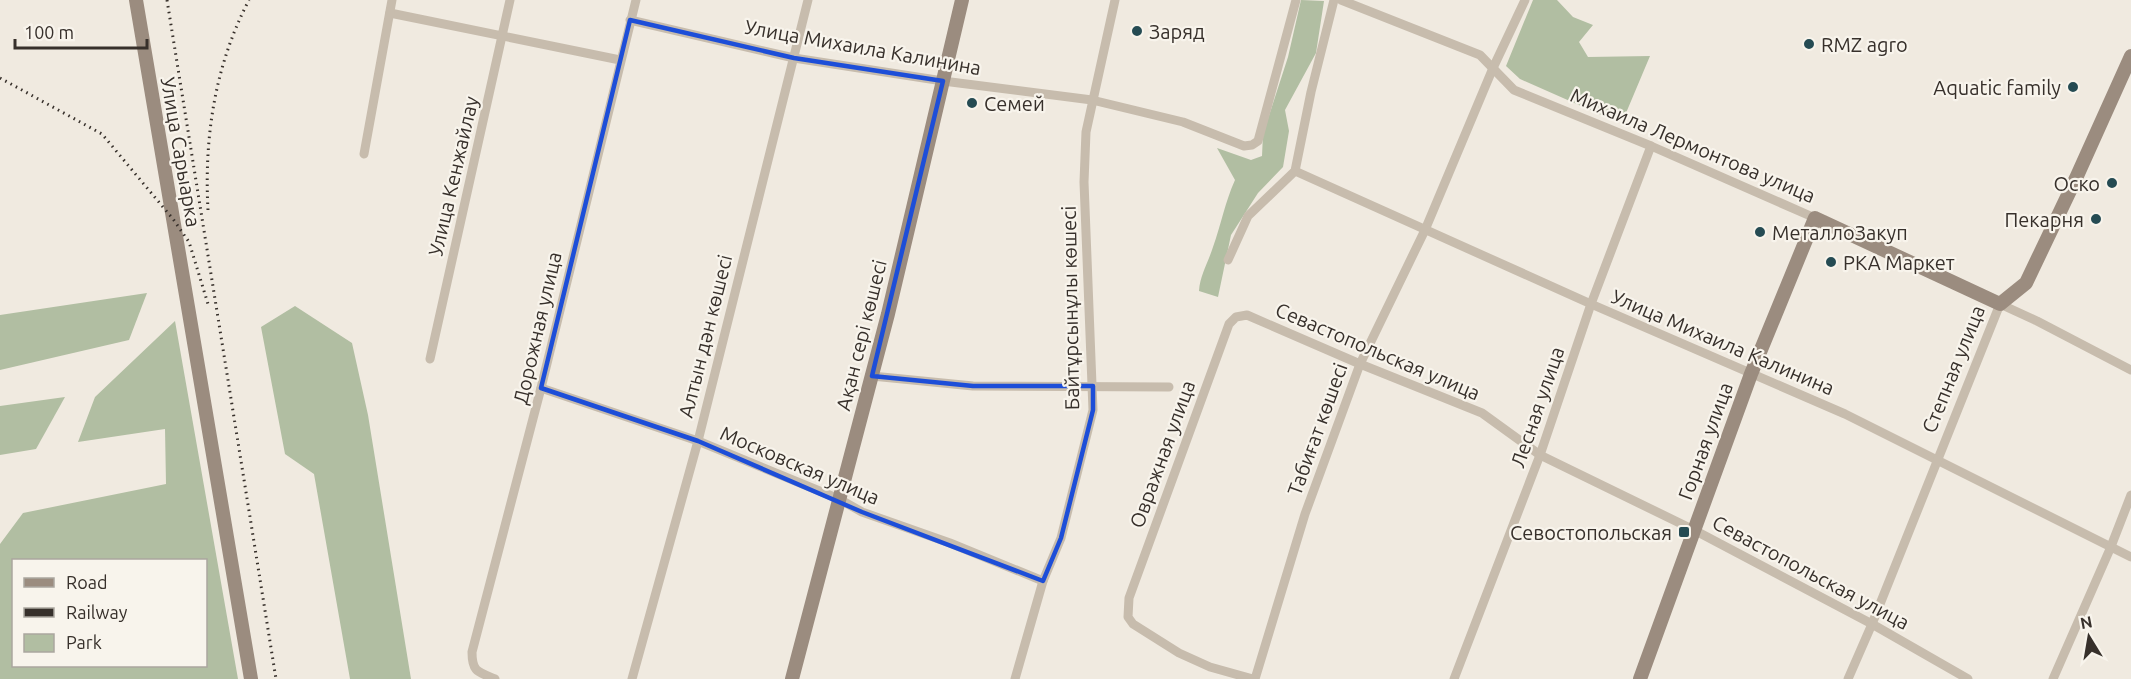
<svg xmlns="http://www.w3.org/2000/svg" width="2131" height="679" font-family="Ubuntu,sans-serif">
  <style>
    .green { fill: #b1bea2; fill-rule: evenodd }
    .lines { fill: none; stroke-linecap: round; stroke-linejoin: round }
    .street { stroke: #c7bcad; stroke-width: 9 }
    .secondary { stroke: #9b8c7f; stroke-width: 14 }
    .rail { stroke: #37302b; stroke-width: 3; stroke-dasharray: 1.5 4.5; stroke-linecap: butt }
    .marked { fill: none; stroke: #1d4ed8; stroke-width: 4.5; stroke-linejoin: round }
    .poi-dot { fill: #254b53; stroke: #f8f4ec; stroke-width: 2 }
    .labels { text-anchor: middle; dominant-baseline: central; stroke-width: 4.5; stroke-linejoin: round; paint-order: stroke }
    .poi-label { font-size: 20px; fill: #37302b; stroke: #f8f4ec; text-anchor: start }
    .street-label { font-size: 20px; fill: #37302b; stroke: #f8f4ec }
  </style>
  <rect width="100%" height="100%" fill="#f0eae0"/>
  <!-- green -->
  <g class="green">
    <path d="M1301,0l23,1 -8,52 -31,57 4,21 -6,36 -25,26 -27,42 -13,62 -19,-6c1,-16 9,-28 14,-44 8,-22 12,-45 22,-67l-18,-32 34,12 11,-4 1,-22 25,-77z"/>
    <path d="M1533,0h24l16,17 20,8 -14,17 9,15 62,-1 -24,57 -20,4 -86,-38 -14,-13z"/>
    <path d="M147,293l-18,47 -129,30v-55z"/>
    <path d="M295,306l57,37 16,72 43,264h-61l-36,-205 -29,-20 -24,-127z"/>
    <path d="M175,321l63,358h-238v-135l23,-31 143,-29 -1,-55 -87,13 17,-45zM14,560h192v106h-192z"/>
    <path d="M65,397l-29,52 -36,6v-49z"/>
  </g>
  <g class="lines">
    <!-- street -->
    <g class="street">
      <path d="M1341,0l139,55 34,35 137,56 164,72"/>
      <path d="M390,13l230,47"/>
      <path d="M630,20l164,38 149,23 149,19 91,22 61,24 8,-1 6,-4 38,-141"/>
      <path d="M364,154l28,-154"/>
      <path d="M1295,171l296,133 254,110 286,143"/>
      <path d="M1228,260l20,-44 47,-45 16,-79 23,-92"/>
      <path d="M430,359l80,-359"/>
      <path d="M872,376l101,10 196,1"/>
      <path d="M541,388l157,53 141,58 23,13 88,31 93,38"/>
      <path d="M495,679c-17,-7 -23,-7 -23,-27l69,-264 95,-388"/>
      <path d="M632,679l66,-238 110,-441"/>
      <path d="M1015,679l28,-98 18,-43 32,-128 -9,-228 2,-50 29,-132"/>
      <path d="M1253,679l-43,-12 -31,-14 -46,-29 -5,-7 1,-19 100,-274 7,-7 11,-2 113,49 122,49 58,42 154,75 178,94 96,55"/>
      <path d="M1255,679l50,-165 55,-150 65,-134 68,-162 32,-68"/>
      <path d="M1454,679l86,-224 51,-151 60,-158"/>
      <path d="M1848,679l24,-55 128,-320 37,17 94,49"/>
      <path d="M2053,679l57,-130 21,-54"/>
    </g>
    <!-- secondary -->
    <g class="secondary">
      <path d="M136,0l115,679"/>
      <path d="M792,679l96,-365 74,-314"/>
      <path d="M1640,679l111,-305 64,-156 185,86 26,-21 51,-107 54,-120"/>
    </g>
    <!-- rail -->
    <g class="rail">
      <path d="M167,0l109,679"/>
      <path d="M0,78l102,56 71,85 16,23 19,62"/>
      <path d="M208,210c-4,-73 7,-145 41,-210"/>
    </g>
  </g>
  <!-- marked area -->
  <path class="marked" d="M630,20l164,38 149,23 -71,295 101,10h120v24l-32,128 -18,43 -181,-69 -164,-71 -157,-53z"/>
  <!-- markers -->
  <g class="poi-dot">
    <circle cx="1137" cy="31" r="6"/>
    <circle cx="1809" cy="44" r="6"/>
    <circle cx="2073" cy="87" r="6"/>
    <circle cx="972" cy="103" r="6"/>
    <circle cx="2112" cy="183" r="6"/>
    <circle cx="2096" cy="219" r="6"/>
    <circle cx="1760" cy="232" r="6"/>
    <circle cx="1831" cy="262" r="6"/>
    <rect x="1678" y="526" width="12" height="12" rx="3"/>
  </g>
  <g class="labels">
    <!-- poi labels -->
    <g class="poi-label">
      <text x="1149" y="31">Заряд</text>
      <text x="1821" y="44">RMZ agro</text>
      <text x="2061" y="87" text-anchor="end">Aquatic family</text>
      <text x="984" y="103">Семей</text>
      <text x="2100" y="183" text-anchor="end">Оско</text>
      <text x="2084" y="219" text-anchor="end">Пекарня</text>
      <text x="1772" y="232">МеталлоЗакуп</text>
      <text x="1843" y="262">РКА Маркет</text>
      <text x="1672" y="532" text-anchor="end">Севостопольская</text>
    </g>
    <!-- street labels -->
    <g class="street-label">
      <text transform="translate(863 47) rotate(10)">Улица Михаила Калинина</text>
      <text transform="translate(1693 145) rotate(23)">Михаила Лермонтова улица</text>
      <text transform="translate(181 152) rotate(80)">Улица Сарыарка</text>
      <text transform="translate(453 176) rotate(-77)">Улица Кенжайлау</text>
      <text transform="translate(1070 308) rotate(-91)">Байтұрсынұлы көшесі</text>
      <text transform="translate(537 328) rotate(-77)">Дорожная улица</text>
      <text transform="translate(861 335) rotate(-76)">Ақан сері көшесі</text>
      <text transform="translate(705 336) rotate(-76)">Алтын дән көшесі</text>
      <text transform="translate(1723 342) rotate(23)">Улица Михаила Калинина</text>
      <text transform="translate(1378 351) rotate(23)">Севастопольская улица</text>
      <text transform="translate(1953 369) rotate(-68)">Степная улица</text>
      <text transform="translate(1537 407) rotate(-71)">Лесная улица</text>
      <text transform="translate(1317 429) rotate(-70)">Табиғат көшесі</text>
      <text transform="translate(1705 441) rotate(-70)">Горная улица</text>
      <text transform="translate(1162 454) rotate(-70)">Овражная улица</text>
      <text transform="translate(800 465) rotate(23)">Московская улица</text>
      <text transform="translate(1811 572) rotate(28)">Севастопольская улица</text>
    </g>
  </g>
  <!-- legend -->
  <rect x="12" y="559" width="195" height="108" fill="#f8f4ec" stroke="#aba69f" stroke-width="1.5"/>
  <rect x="24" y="578" width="30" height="9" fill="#9b8c7f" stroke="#aba69f" stroke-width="1.5"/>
  <text x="66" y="589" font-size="18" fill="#37302b">Road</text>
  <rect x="24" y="608" width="30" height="9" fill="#37302b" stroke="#aba69f" stroke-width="1.5"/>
  <text x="66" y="619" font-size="18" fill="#37302b">Railway</text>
  <rect x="24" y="634" width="30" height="18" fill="#b1bea2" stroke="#aba69f" stroke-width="1.5"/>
  <text x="66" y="649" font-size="18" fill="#37302b">Park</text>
  <!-- north arrow -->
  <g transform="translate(2089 637) rotate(349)" stroke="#f8f4ec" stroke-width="4.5" paint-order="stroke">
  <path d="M0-4.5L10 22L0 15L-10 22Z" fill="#37302b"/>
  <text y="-9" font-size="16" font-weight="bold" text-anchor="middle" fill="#37302b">N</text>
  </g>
  <!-- scale -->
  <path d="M15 39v9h132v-9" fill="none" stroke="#37302b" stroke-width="3"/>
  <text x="24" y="39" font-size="18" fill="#37302b" stroke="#f8f4ec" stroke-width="4.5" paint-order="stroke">100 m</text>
</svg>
